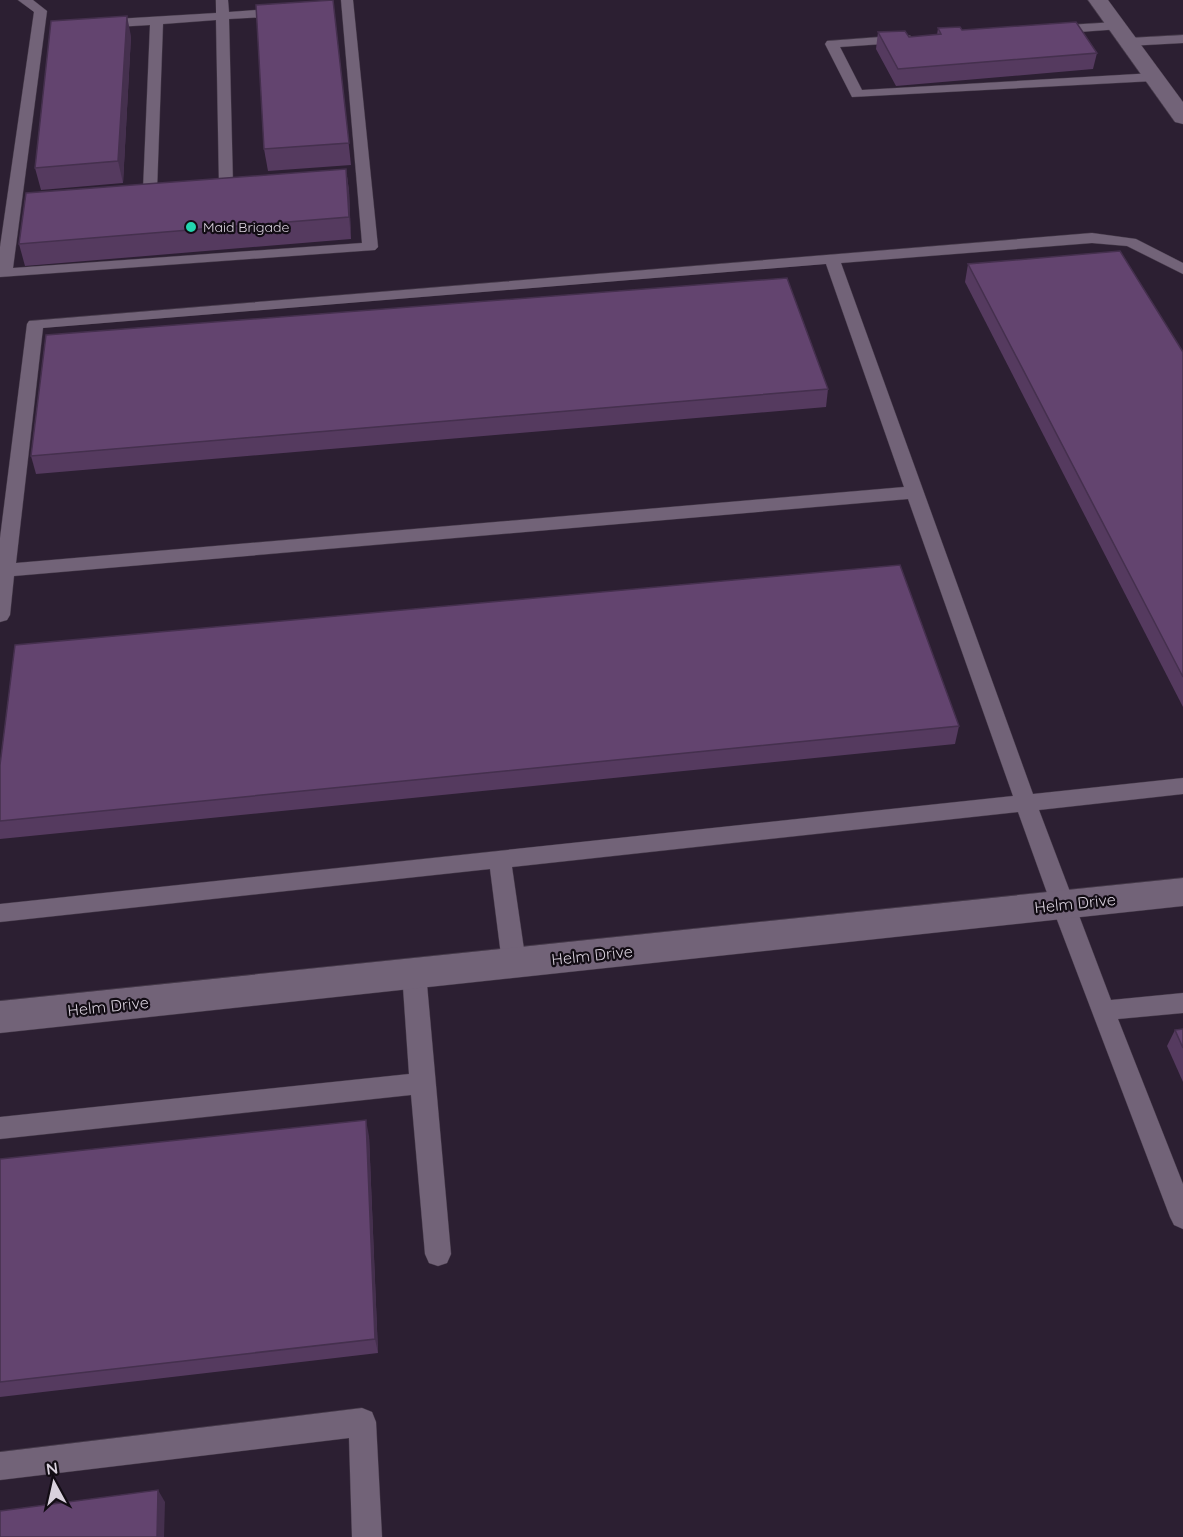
<svg xmlns="http://www.w3.org/2000/svg" width="1183" height="1537" font-family="Quicksand,sans-serif">
  <style>
    .lines { fill: none; stroke-linecap: round; stroke-linejoin: round }
    .lane-casing { stroke: #443948; stroke-width: 1 }
    .street-casing { stroke: #443948; stroke-width: 1 }
    .lane { fill: #726378; fill-rule: evenodd }
    .street { fill: #726378; fill-rule: evenodd }
    .wall { fill: #553a5f }
    .shaded-wall { fill: #45304e }
    .building { fill: #63446f; stroke: #45304e; stroke-width: 1.5 }
    .poi-dot { fill: #23d5af; stroke: #120c14; stroke-width: 2 }
    .labels { text-anchor: middle; dominant-baseline: central; stroke-width: 4.5; stroke-linejoin: round; paint-order: stroke }
    .far-poi-label { font-size: 14px; fill: #d9d1dd; stroke: #120c14; text-anchor: start }
    .street-label { font-size: 16px; fill: #d9d1dd; stroke: #120c14 }
  </style>
  <rect width="100%" height="100%" fill="#2c1f32"/>
  <g class="lines">
    <defs>
      <g id="lane">
        <path d="M18,0h15l14,11 -34,257 349,-25 -21,-243h12l25,247 -3,3 -375,27v-30l34,-235z"/>
        <path d="M216,0h12l1,12 55,-4 6,4 -6,4 -55,3 4,166 -7,4 -7,-4 -3,-165 -53,4 -6,166 -2,3h-10l-2,-3 7,-165 -51,3 -7,-4 7,-4 117,-7z"/>
        <path d="M1116,22l7,4 -2,3 -70,5 -7,-4 7,-4z"/>
        <path d="M906,35l5,1 2,3 -2,3 -71,5 22,43 292,-17 7,4 -7,4 -302,16 -27,-53 2,-3z"/>
        <path d="M1183,35v8l-55,3 -7,-4 7,-4z"/>
        <path d="M1092,233l44,6 47,24v11l-56,-28 -35,-3 -251,20 192,531 150,-16v16l-144,16 72,190 72,-7v20l-65,6 65,165v45l-9,-4 -4,-8 -119,-313 -33,-92 -506,55 14,96 -4,7 -8,3 -8,-3 -4,-7 -12,-94 -490,53v-18l1013,-108 -105,-297 -894,77 -4,39 -3,5 -7,2v-84l27,-214 2,-3zM826,264l78,223 -888,76 27,-235z"/>
        <path d="M414,963l8,3 4,7 25,281 -4,9 -9,3 -9,-3 -4,-9 -14,-159 -411,44v-22l409,-43 -7,-101 4,-7z"/>
        <path d="M362,1408l10,4 4,10 6,115h-30l-3,-99 -349,42v-28z"/>
      </g>
      <g id="street">
        <path d="M1088,0h20l75,102v22l-8,-2z"/>
        <path d="M1183,878v28l-1183,127v-32z"/>
      </g>
    </defs>
    <!-- lane casing -->
    <use href="#lane" class="lane-casing"/>
    <!-- street casing -->
    <use href="#street" class="street-casing"/>
    <!-- lane -->
    <use href="#lane" class="lane"/>
    <!-- street -->
    <use href="#street" class="street"/>
  </g>
  <!-- wall -->
  <g class="wall">
    <path d="M333,0l18,165 -83,6 -4,-22z"/>
    <path d="M938,28l159,25 -4,16 -197,17 -20,-37 2,-17 31,5 28,-2z"/>
    <path d="M131,36l-8,147 -82,7 -6,-22z"/>
    <path d="M346,169l3,22 2,48 -326,27 -6,-22z"/>
    <path d="M968,264l215,88v355l-218,-425z"/>
    <path d="M828,389l-2,18 -790,67 -5,-18z"/>
    <path d="M959,726l-4,18 -955,95v-74z"/>
    <path d="M1183,1029v53l-16,-36 8,-16z"/>
    <path d="M369,1136l9,217 -378,44v-238z"/>
  </g>
  <!-- shaded-wall -->
  <g class="shaded-wall">
    <path d="M127,16l4,20 -8,147 -5,-22z"/>
    <path d="M346,169l3,22 2,48 -2,-22z"/>
    <path d="M366,1120l3,16 9,217 -3,-14z"/>
    <path d="M158,1490l7,12 -1,35h-7z"/>
  </g>
  <!-- building -->
  <g class="building">
    <path d="M333,0l16,143 -85,6 -8,-144z"/>
    <path d="M127,16l-9,145 -83,7 16,-147z"/>
    <path d="M1076,22l21,31 -199,16 -20,-37 27,-1 4,6 32,-3 -3,-6 22,-1 2,3z"/>
    <path d="M346,169l3,48 -330,27 7,-51z"/>
    <path d="M1120,251l63,101v325l-215,-413z"/>
    <path d="M787,278l41,111 -797,67 15,-121z"/>
    <path d="M900,565l59,161 -959,95v-56l15,-120z"/>
    <path d="M1183,1029v19l-8,-18z"/>
    <path d="M366,1120l9,219 -375,43v-223z"/>
    <path d="M158,1490l-1,47h-157v-26z"/>
  </g>
  <!-- markers -->
  <circle class="poi-dot" cx="191" cy="227" r="6"/>
  <g class="labels">
    <!-- far-poi labels -->
    <g class="far-poi-label">
      <text x="203" y="227">Maid Brigade</text>
    </g>
    <!-- street labels -->
    <g class="street-label">
      <text transform="translate(1075 903) rotate(-6)">Helm Drive</text>
      <text transform="translate(592 955) rotate(-6)">Helm Drive</text>
      <text transform="translate(108 1006) rotate(-6)">Helm Drive</text>
    </g>
  </g>
  <!-- north arrow -->
  <g transform="translate(54 1483) rotate(352)" stroke="#120c14" stroke-width="4.5" paint-order="stroke">
  <path d="M0-4.5L10 22L0 15L-10 22Z" fill="#d9d1dd"/>
  <text y="-9" font-size="16" font-weight="bold" text-anchor="middle" fill="#d9d1dd">N</text>
  </g>
</svg>
